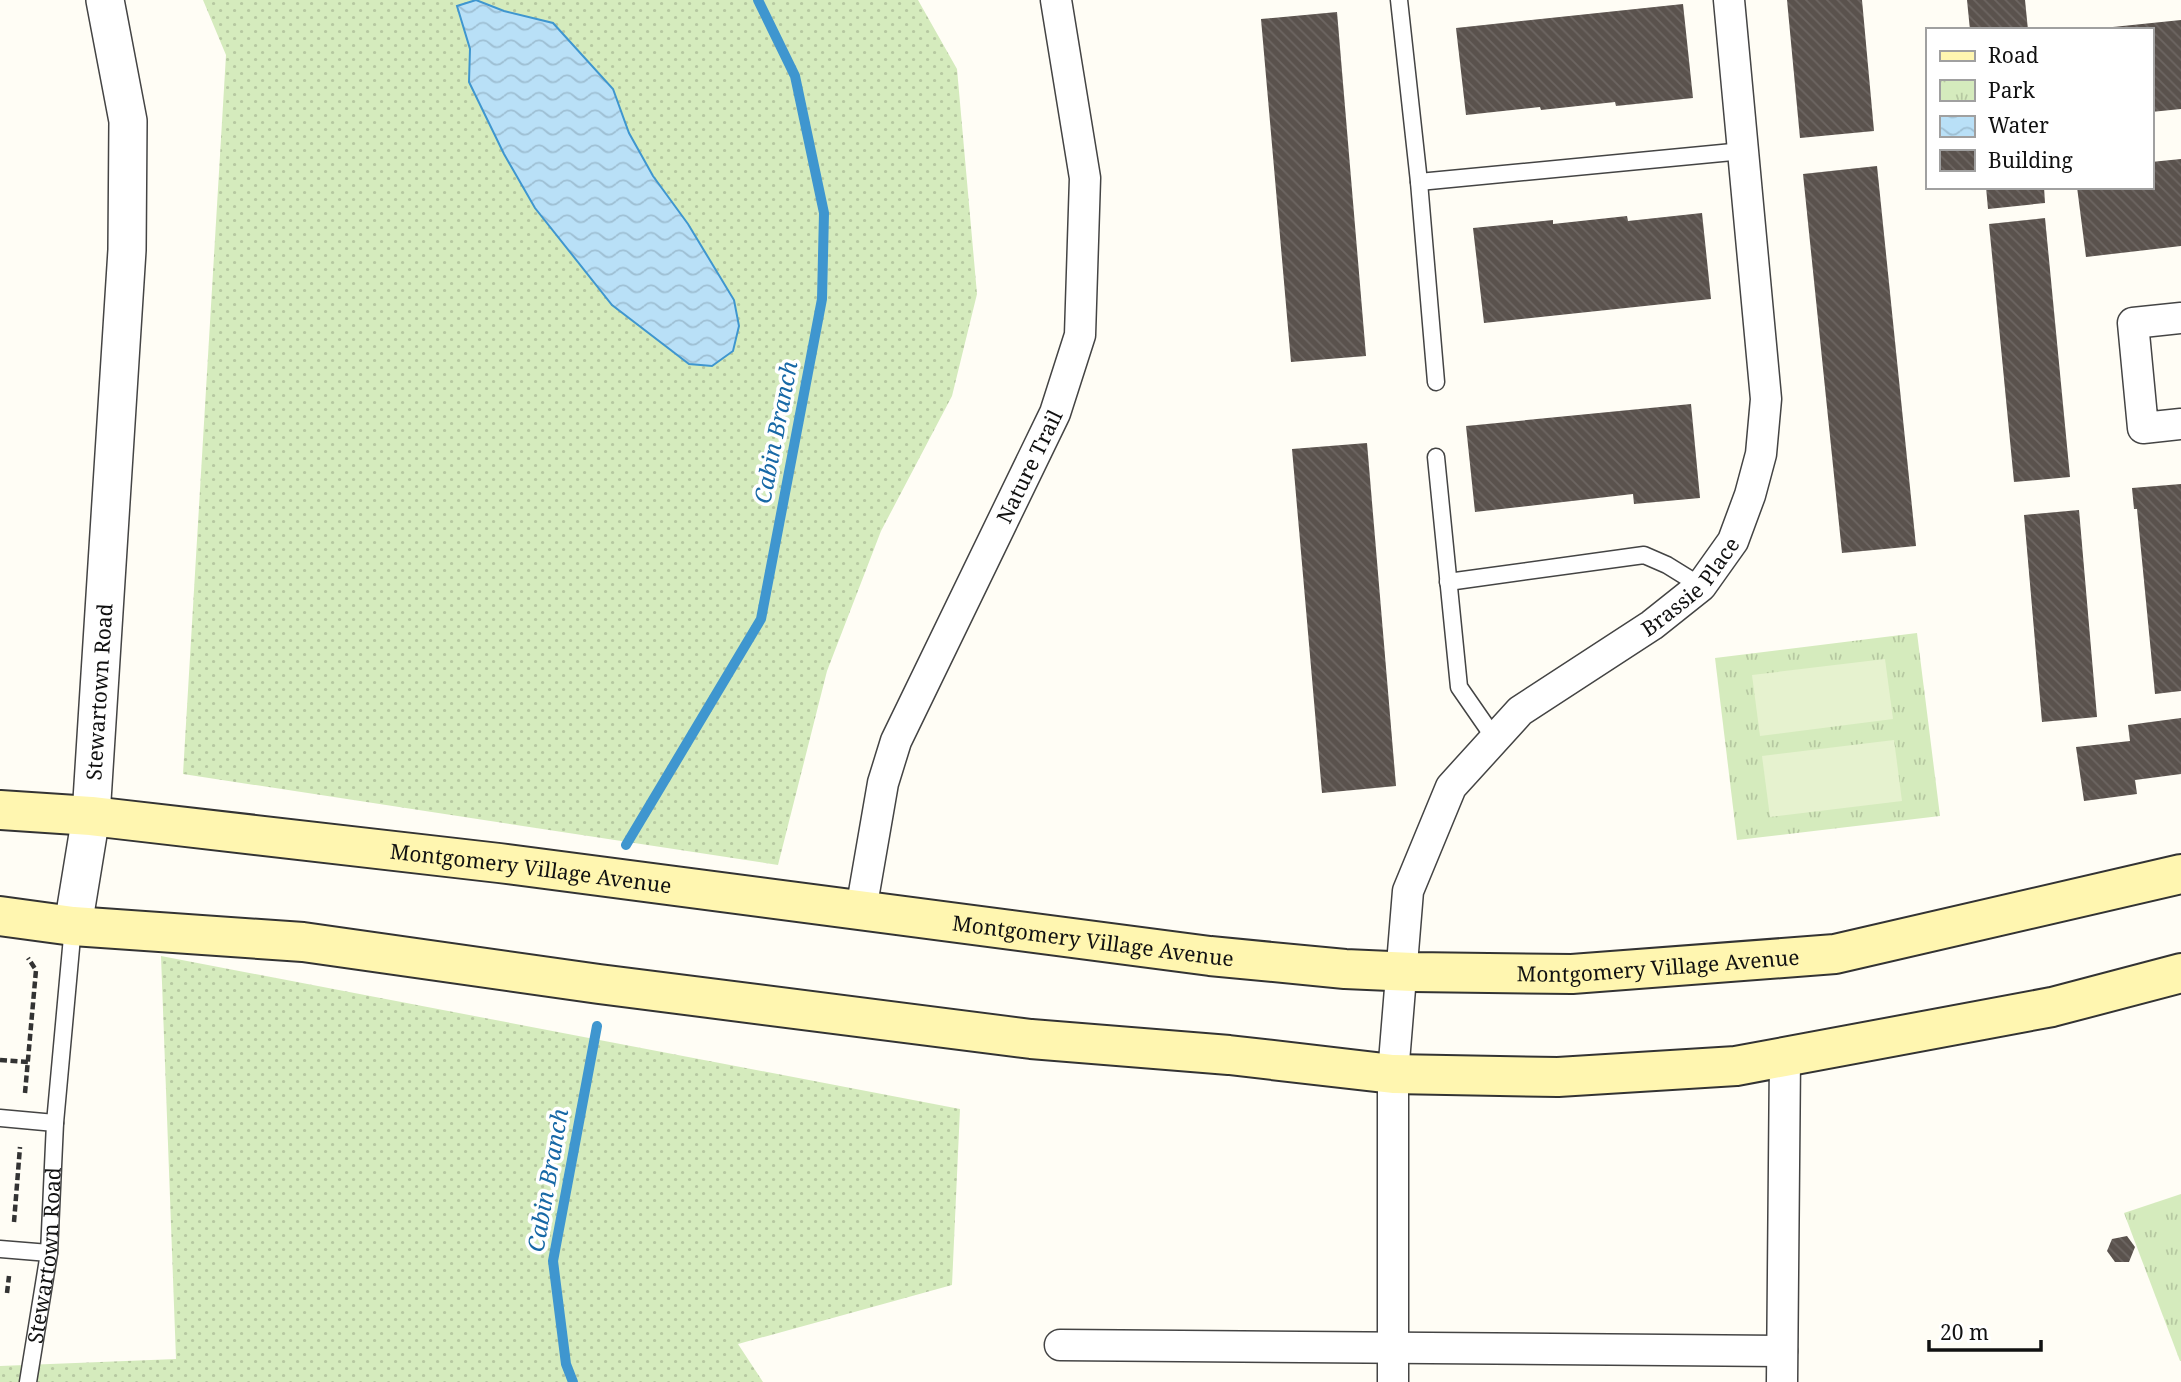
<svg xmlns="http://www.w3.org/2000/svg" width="2181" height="1382" font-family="'Noto Serif',serif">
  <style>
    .grass { fill: url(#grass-dots) }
    .park { fill: url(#park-tufts) }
    .pitch { fill: #e6f2cf }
    .water { fill: url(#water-waves); stroke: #3f96cf; stroke-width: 2 }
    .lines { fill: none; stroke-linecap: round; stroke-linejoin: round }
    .stream { stroke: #3f96cf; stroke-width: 10 }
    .building { fill: url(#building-back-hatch) }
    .service-casing { stroke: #444; stroke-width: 19 }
    .minor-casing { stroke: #444; stroke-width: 33 }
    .tertiary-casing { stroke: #444; stroke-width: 40 }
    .secondary-casing { stroke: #333; stroke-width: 42 }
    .path { stroke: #333; stroke-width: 4.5; stroke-dasharray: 7 3.5; stroke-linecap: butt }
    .service { stroke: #fff; stroke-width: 16 }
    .minor { stroke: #fff; stroke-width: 30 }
    .tertiary { stroke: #fff; stroke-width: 37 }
    .secondary { stroke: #fff6b0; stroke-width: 38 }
    .labels { text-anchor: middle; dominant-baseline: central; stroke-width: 7; stroke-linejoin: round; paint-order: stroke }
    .street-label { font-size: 21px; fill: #111; stroke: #fff }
    .water-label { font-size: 23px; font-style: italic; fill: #1768a6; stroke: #fff }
  </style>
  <defs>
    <pattern id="grass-dots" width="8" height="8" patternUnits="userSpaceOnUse" patternTransform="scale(1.75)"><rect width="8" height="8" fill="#d5ebbd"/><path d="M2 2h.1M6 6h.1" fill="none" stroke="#b6c8a1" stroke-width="1.8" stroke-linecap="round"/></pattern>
    <pattern id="park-tufts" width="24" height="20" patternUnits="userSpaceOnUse" patternTransform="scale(1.75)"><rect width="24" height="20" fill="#d5ebbd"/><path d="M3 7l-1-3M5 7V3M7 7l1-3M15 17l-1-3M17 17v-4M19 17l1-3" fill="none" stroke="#b6c8a1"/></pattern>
    <pattern id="water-waves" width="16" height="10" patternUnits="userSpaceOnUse" patternTransform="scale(1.75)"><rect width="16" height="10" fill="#b9e0f7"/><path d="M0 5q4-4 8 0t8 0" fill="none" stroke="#9ebfd3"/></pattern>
    <pattern id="building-back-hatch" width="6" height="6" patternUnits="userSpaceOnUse" patternTransform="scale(1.75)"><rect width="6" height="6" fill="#5a524d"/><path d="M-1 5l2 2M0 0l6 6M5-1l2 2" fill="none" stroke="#6d6662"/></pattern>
  </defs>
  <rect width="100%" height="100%" fill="#fffdf5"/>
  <!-- grass -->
  <g class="grass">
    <path d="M203,0h715l39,69 20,225 -25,102 -71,135 -54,140 -49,194 -595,-91 43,-719z"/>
    <path d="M161,956l799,153 -8,176 -214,59 25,38h-763v-16l176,-7z"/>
  </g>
  <!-- park -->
  <g class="park">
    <path d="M1917,633l23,183 -203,24 -22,-182z"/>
    <path d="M2181,1194v167h-1l-56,-148z"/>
  </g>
  <!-- pitch -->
  <g class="pitch">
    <path d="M1885,659l8,60 -133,17 -8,-61z"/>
    <path d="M1894,740l8,61 -132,16 -8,-61z"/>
  </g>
  <!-- water -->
  <path class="water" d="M476,0l28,11 49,12 60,66 16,44 24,43 35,48 46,76 5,26 -6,25 -21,15 -23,-2 -77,-59 -77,-97 -31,-54 -35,-72 1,-33 -13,-43z"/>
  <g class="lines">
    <!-- stream -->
    <g class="stream">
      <path d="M626,845l135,-226 61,-320 2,-86 -29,-137 -37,-76"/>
      <path d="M573,1382l-7,-18 -13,-103 44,-235"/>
    </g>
  </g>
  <!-- building -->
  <g class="building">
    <path d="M1787,0h75l12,131 -74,7z"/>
    <path d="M1967,0h58l3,30h-58z"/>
    <path d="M1683,4l10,94 -77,8 -1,-4 -74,8 -1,-3 -74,8 -10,-87z"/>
    <path d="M1337,12l29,344 -75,6 -30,-343z"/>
    <path d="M2181,20v89l-30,3v-82h-48v-2z"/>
    <path d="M2181,159v87l-95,11 -9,-70h74v-25z"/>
    <path d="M1877,166l39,380 -74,7 -39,-379z"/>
    <path d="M1986,187h58l1,16 -57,6z"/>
    <path d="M1702,213l9,86 -227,24 -11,-95 80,-8v4l74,-8 1,5z"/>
    <path d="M2045,218l25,259 -56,5 -25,-258z"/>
    <path d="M1691,404l9,94 -66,6 -1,-10 -158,18 -9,-86z"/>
    <path d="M1367,443l29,343 -74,7 -30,-344z"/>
    <path d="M2181,484v207l-26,3 -18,-185h-3l-2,-21z"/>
    <path d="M2079,510l18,207 -55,5 -18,-207z"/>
    <path d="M2181,718v56l-46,6 2,14 -53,7 -8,-54 54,-6 -2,-16z"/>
    <path d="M2127,1236l8,11 -6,15h-14l-8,-11 5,-12z"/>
  </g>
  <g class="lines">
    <defs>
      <g id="service">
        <path d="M1399,0l20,182 17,200"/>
        <path d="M1419,182l324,-31"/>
        <path d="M1436,457l23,230 36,52"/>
        <path d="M1448,582l196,-27 23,10 34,21"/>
        <path d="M0,1118l55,5"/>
        <path d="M0,1249l49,4"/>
        <path id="s1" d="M28,1382l21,-129 6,-130 18,-197"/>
      </g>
      <g id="minor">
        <path d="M2181,318l-48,5 10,105 38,-4"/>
        <path id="s2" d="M861,910l22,-127 13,-42 159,-328 25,-78 5,-157 -29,-178"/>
        <path d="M1060,1345l722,6"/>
        <path id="s3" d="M1393,1382v-308l15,-183 43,-104 69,-76 132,-86 49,-39 32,-45 17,-46 11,-41 5,-55 -37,-399"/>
        <path d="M1782,1382l3,-325"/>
      </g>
      <g id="tertiary">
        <path id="s4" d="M73,926l18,-110 36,-566 1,-129 -23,-121"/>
      </g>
      <g id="secondary">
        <path id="s5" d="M0,810l91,6 408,47 711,93 135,13 68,3 159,2 263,-20 346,-80"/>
        <path d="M0,916l73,10 230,16 296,42 432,55 198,16 164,19 165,3 178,-11 316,-59 129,-34"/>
      </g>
    </defs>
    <!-- service casing -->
    <use href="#service" class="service-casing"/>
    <!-- minor casing -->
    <use href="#minor" class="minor-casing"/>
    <!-- tertiary casing -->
    <use href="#tertiary" class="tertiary-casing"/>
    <!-- secondary casing -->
    <use href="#secondary" class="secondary-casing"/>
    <!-- path -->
    <g class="path">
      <path d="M0,1060l28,2"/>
      <path d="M25,1093l11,-123 -8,-12"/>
      <path d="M14,1222l6,-75"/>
      <path d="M7,1293l2,-17"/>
    </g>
    <!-- service -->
    <use href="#service" class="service"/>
    <!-- minor -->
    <use href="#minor" class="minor"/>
    <!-- tertiary -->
    <use href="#tertiary" class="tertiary"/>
    <!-- secondary -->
    <use href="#secondary" class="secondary"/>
  </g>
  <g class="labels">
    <!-- street labels -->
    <g class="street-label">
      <text stroke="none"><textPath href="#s2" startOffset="478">Nature Trail</textPath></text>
      <text stroke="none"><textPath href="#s3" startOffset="919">Brassie Place</textPath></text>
      <text stroke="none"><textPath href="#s4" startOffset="236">Stewartown Road</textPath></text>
      <text stroke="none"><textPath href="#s5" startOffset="534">Montgomery Village Avenue</textPath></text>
      <text stroke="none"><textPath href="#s5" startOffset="1101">Montgomery Village Avenue</textPath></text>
      <text stroke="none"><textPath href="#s5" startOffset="1668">Montgomery Village Avenue</textPath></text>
      <text stroke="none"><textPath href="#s1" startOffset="128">Stewartown Road</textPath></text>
    </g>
    <!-- water labels -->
    <g class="water-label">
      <text transform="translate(775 432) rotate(-79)">Cabin Branch</text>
      <text transform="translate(547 1180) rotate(-80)">Cabin Branch</text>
    </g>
  </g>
  <!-- legend -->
  <rect x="1926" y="28" width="228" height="161" fill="#ffffff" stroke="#a0a0a0" stroke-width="2"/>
  <rect x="1940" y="51" width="35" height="10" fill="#fff6b0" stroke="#a0a0a0" stroke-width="2"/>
  <text x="1988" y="63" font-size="21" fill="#111111">Road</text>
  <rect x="1940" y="80" width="35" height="21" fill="url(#park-tufts)" stroke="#a0a0a0" stroke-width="2"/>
  <text x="1988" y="98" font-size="21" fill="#111111">Park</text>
  <rect x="1940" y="116" width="35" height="21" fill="url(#water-waves)" stroke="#a0a0a0" stroke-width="2"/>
  <text x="1988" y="133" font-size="21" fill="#111111">Water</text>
  <rect x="1940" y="150" width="35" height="21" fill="url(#building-back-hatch)" stroke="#a0a0a0" stroke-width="2"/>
  <text x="1988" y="168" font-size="21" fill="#111111">Building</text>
  <!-- scale -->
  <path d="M1929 1340v10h112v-10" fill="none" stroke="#111111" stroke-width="3.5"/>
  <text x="1940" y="1340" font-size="21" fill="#111111" stroke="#ffffff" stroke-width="5" paint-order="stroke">20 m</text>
</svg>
